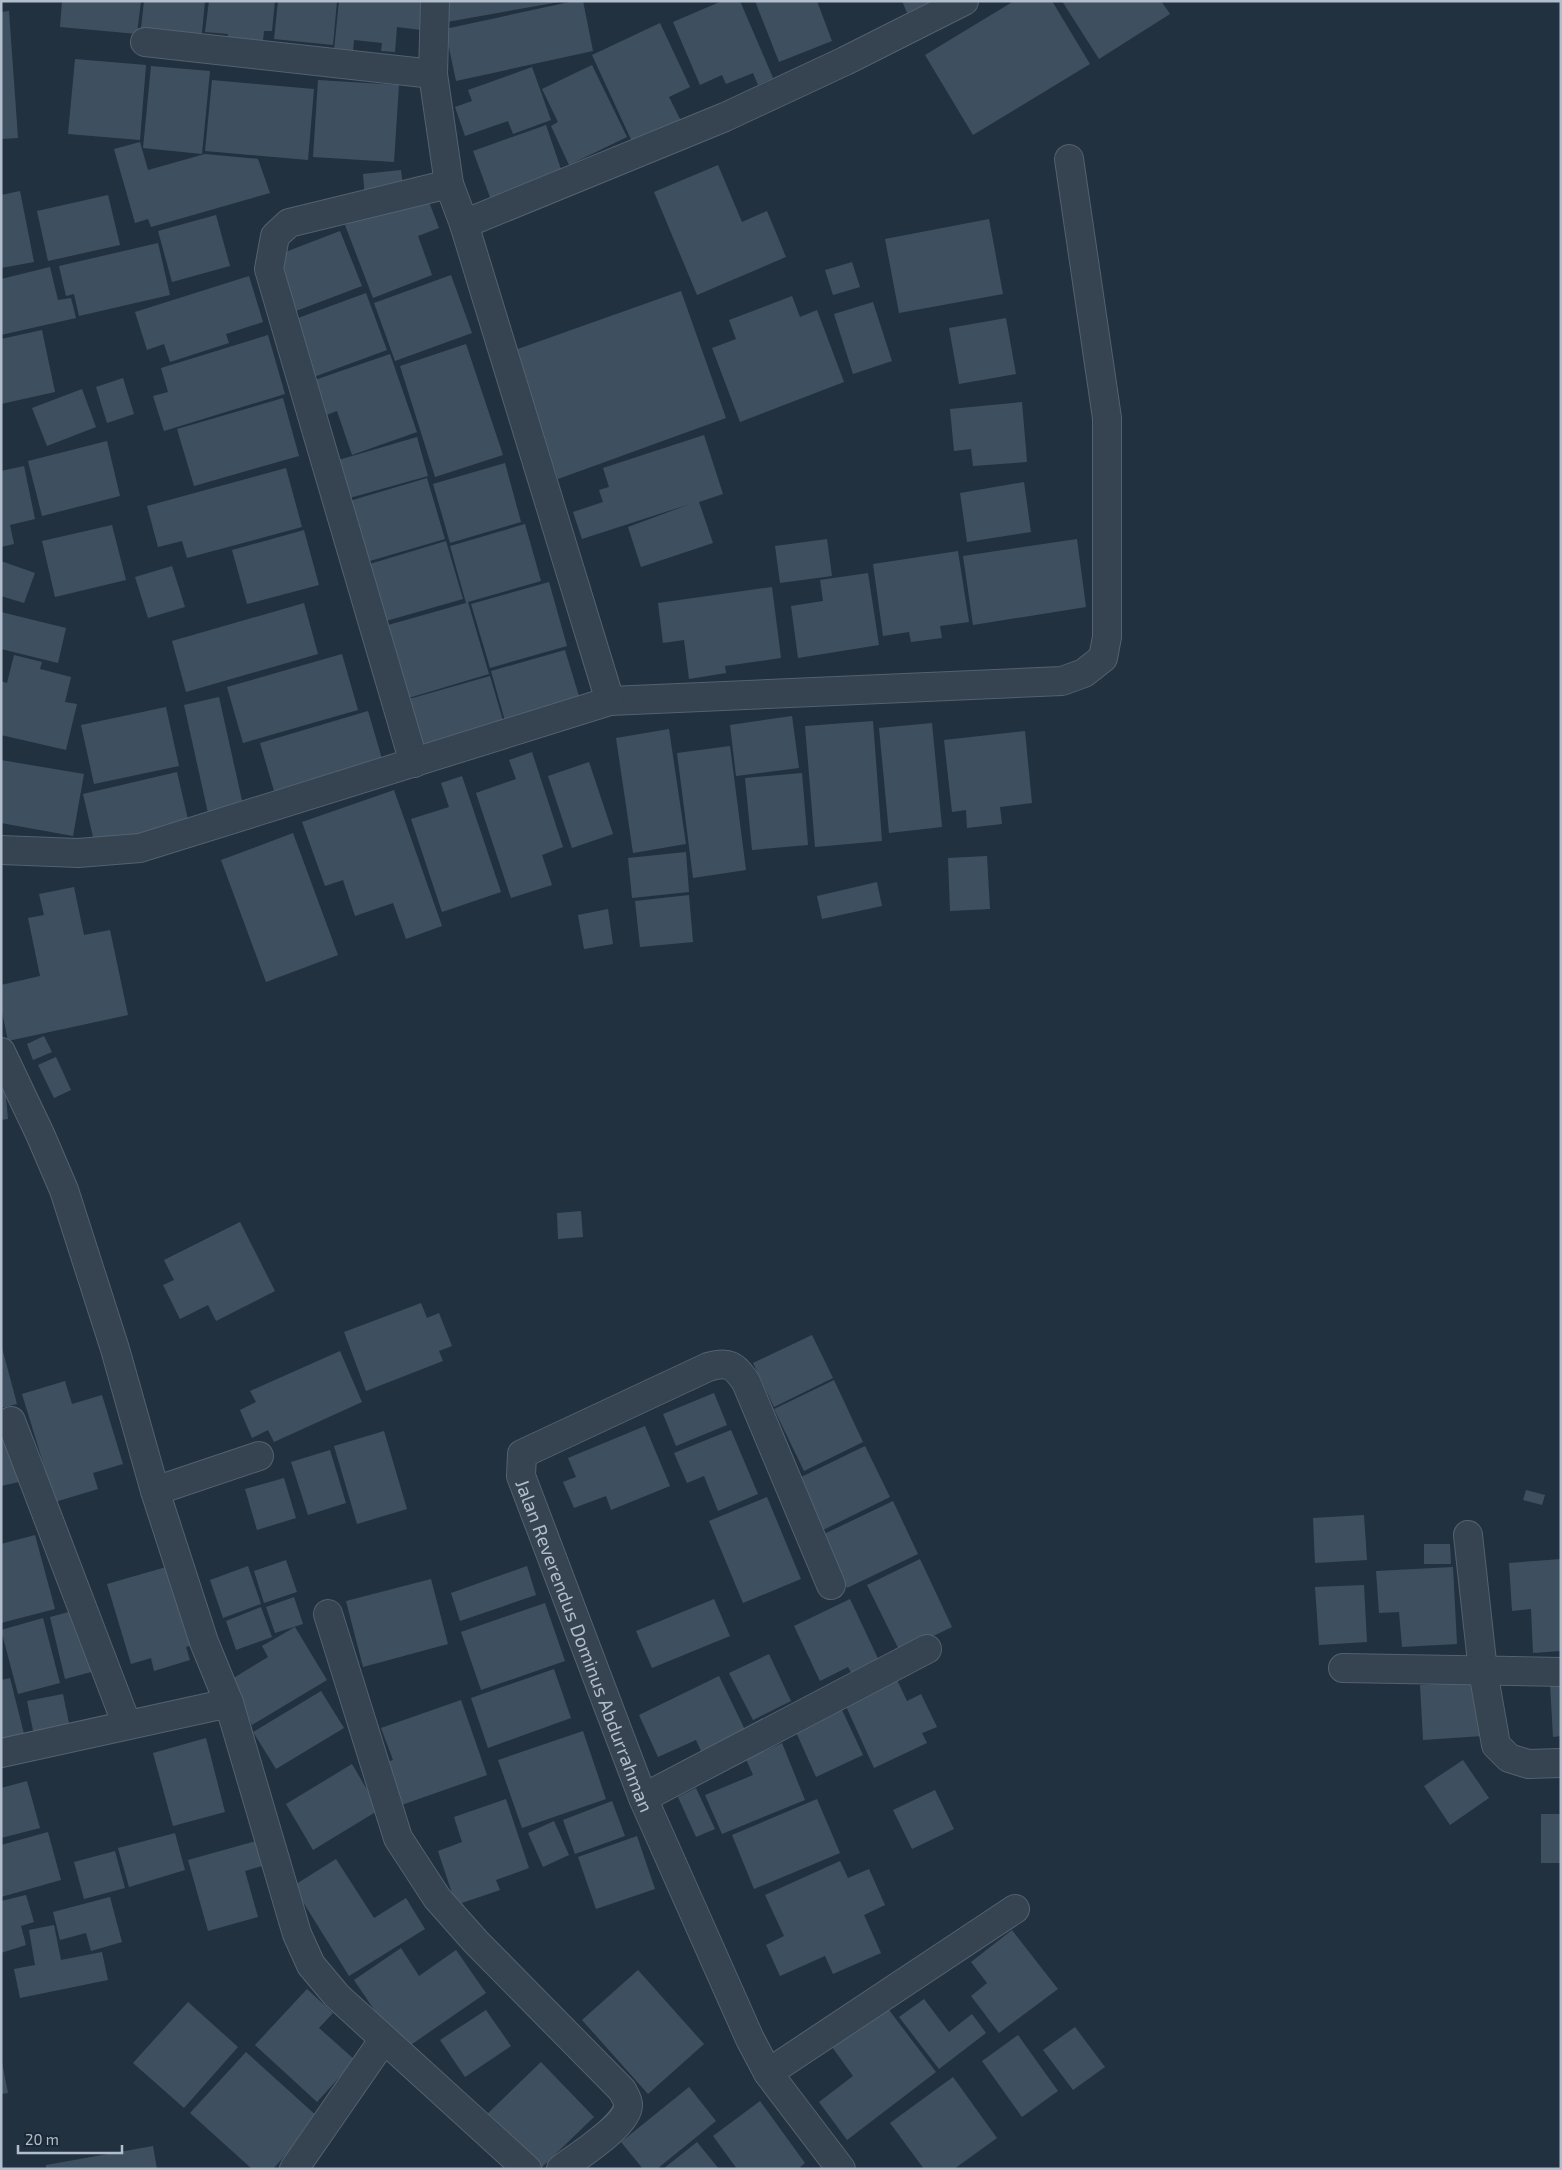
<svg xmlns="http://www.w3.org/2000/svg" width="1562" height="2170" font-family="'Exo 2',sans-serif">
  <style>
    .building { fill: #3e505f }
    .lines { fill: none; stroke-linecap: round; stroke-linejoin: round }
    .minor-casing { stroke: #54616e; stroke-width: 30 }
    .minor { stroke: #364350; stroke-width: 28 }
    .labels { text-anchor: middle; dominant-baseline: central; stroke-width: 5; stroke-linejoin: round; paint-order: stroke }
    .street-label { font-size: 19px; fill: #b2becb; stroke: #1b2835 }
  </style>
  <rect width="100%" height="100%" fill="#223140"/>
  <!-- building -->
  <g class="building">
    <path d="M62,1h79l-4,33 -77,-7z"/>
    <path d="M144,1h61l-4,42 -61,-6z"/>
    <path d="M209,1h66l-3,30h-8l-2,18 -35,-3 1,-12 -23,-2z"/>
    <path d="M278,1h59l-4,44 -59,-6z"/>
    <path d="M339,1h85l-3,29 -24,-3 -2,25 -14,-1 1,-8 -28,-3 -1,12 -19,-2z"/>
    <path d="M444,1h115v1l-112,20z"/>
    <path d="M574,1h9l10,50 -137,30 -11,-52z"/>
    <path d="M722,1h18l33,77 -15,7 -5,-12 -27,11 -4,-9 -22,10 -27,-63z"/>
    <path d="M755,1h62l15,40 -53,21z"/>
    <path d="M902,1h30l-25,12z"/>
    <path d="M1014,1h38l38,63 -117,71 -48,-80z"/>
    <path d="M1062,1h99l9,13 -71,45z"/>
    <path d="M9,11l9,127 -17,1v-127z"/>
    <path d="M660,23l30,64 -21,10 13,26 -48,23 -42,-91z"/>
    <path d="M75,59l71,6 -6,75 -72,-6z"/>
    <path d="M592,65l35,72 -58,28 -18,-39 7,-4 -16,-33z"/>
    <path d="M151,66l59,5 -8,83 -59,-6z"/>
    <path d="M532,67l19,53 -38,14 -5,-13 -43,15 -10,-29 17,-6 -4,-11z"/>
    <path d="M212,80l102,9 -6,71 -103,-9z"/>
    <path d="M318,80l81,5 -5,77 -81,-5z"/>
    <path d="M546,125l17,50 -72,25 -18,-49z"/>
    <path d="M140,142l8,28 57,-16 53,5 12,34 -119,34 -3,-8 -13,4 -21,-74z"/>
    <path d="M718,165l24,57 25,-11 19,46 -89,38 -43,-103z"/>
    <path d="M401,170l3,24 -39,5 -2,-25z"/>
    <path d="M20,191l14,71 -33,6v-73z"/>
    <path d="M426,194l13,34 -21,8 14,39 -59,23 -28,-73z"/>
    <path d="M108,195l12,50 -72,16 -11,-50z"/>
    <path d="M216,215l14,51 -58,16 -14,-51z"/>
    <path d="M989,219l14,75 -104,19 -14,-74z"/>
    <path d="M340,231l22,55 -66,25 -21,-55z"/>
    <path d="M158,243l12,52 -91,21 -5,-22 -8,2 -7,-30z"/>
    <path d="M852,262l8,25 -27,8 -8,-25z"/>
    <path d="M50,267l8,33 13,-2 5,20 -75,17v-56z"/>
    <path d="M451,275l21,58 -77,28 -21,-58z"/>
    <path d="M249,276l14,46 -37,12 3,9 -59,19 -6,-18 -17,6 -12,-38z"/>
    <path d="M681,291l45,127 -168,61 -46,-128z"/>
    <path d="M366,293l21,57 -76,28 -21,-57z"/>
    <path d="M792,296l8,21 17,-7 27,72 -104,40 -28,-74 24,-9 -7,-19z"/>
    <path d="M873,302l19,59 -39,13 -19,-60z"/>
    <path d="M1006,318l10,56 -57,10 -10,-56z"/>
    <path d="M42,330l13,62 -54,12v-65z"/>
    <path d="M268,335l17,59 -121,37 -11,-35 15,-4 -7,-24z"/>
    <path d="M466,344l37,111 -68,22 -35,-111z"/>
    <path d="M390,354l27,78 -65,23 -15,-44 -16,6 -12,-35z"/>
    <path d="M123,378l11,36 -27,9 -11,-36z"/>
    <path d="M82,389l14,38 -49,19 -15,-38z"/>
    <path d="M283,398l16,58 -105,30 -17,-57z"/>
    <path d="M1022,402l5,60 -54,4 -2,-17 -17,2 -4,-42z"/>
    <path d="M704,435l19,59 -24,8 14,41 -72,24 -13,-40 62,-23 -108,35 -9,-27 30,-10 -4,-12 10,-3 -6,-19z"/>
    <path d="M417,437l11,39 -82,23 -11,-38z"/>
    <path d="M107,441l13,55 -78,20 -14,-55z"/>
    <path d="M505,463l16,59 -71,21 -17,-59z"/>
    <path d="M24,466l11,53 -25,6 4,19 -13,3v-76z"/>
    <path d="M286,468l16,59 -115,31 -5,-17 -24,6 -11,-41z"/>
    <path d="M427,478l18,61 -82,24 -17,-61z"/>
    <path d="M1024,482l7,50 -64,10 -7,-49z"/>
    <path d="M525,524l16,57 -73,21 21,72 -87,26 -21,-73 85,-24 -16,-57z"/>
    <path d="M112,525l14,55 -71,17 -13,-56z"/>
    <path d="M304,530l15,55 -72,19 -15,-54z"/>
    <path d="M827,539l5,37 -52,7 -5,-37z"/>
    <path d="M1077,539l9,68 -113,18 -10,-69z"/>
    <path d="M446,541l17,58 -84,24 -16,-57z"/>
    <path d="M958,551l11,71 -29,4 2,12 -31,4 -2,-10 -26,4 -10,-72z"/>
    <path d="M1,561l34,12 -11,30 -23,-7z"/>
    <path d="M172,566l13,41 -37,11 -13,-41z"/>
    <path d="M868,573l11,72 -81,13 -7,-52 32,-5 -3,-21z"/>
    <path d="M549,582l18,64 -77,22 -19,-64z"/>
    <path d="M772,587l9,71 -56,8 1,7 -37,6 -5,-39 -21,3 -5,-40z"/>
    <path d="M304,603l14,51 -132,38 -14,-51z"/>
    <path d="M1,612l65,16 -8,35 -57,-14z"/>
    <path d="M565,650l17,56 -75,22 -16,-57z"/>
    <path d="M342,654l16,56 -115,33 -16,-56z"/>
    <path d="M14,655l28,7 -2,7 31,8 -6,25 12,2 -11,46 -65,-15v-54l6,2z"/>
    <path d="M490,676l16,55 -88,26 -16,-56z"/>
    <path d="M219,697l24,108 -35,8 -24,-108z"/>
    <path d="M166,707l13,59 -85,18 -13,-59z"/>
    <path d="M368,711l17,58 -108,32 -17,-58z"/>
    <path d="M792,716l7,52 -63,8 -6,-51z"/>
    <path d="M873,721l9,120 -67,6 -10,-121z"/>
    <path d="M932,723l10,104 -53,6 -10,-105z"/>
    <path d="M669,729l17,115 -53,9 -17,-115z"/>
    <path d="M1025,731l7,72 -32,4 2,17 -35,4 -1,-18 -14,2 -8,-72z"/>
    <path d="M730,746l16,124 -53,8 -16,-125z"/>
    <path d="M532,752l31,95 -21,8 10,30 -41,13 -35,-105 40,-14 -7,-19z"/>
    <path d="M1,760l83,14 -11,62 -72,-13z"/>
    <path d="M589,762l24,72 -41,14 -24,-72z"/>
    <path d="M177,772l13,56 -94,22 -13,-56z"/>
    <path d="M802,773l6,72 -56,5 -7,-72z"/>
    <path d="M462,776l39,116 -59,20 -31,-93 38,-12 -8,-24z"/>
    <path d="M394,790l48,136 -36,13 -13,-36 -38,13 -12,-36 -18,6 -23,-64z"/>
    <path d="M293,833l45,122 -72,27 -45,-122z"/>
    <path d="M686,852l3,40 -57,6 -4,-40z"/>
    <path d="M987,856l3,53 -40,2 -2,-53z"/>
    <path d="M877,882l5,24 -60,13 -5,-23z"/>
    <path d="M74,887l10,48 26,-5 18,85 -120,26 -7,-34v-22l39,-9 -12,-58 16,-3 -5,-21z"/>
    <path d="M689,895l4,47 -53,5 -5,-46z"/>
    <path d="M608,909l5,35 -29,5 -6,-34z"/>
    <path d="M44,1036l8,16 -19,8 -6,-16z"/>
    <path d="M56,1057l15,33 -17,8 -16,-33z"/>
    <path d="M5,1087l3,32 -7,1v-32z"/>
    <path d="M581,1211l2,26 -25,2 -1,-26z"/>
    <path d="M240,1222l35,69 -59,30 -8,-16 -28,14 -17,-34 11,-5 -10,-20z"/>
    <path d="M421,1303l6,15 12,-5 13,33 -13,5 4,10 -77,30 -22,-59z"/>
    <path d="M812,1335l21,43 -59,29 -21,-44z"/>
    <path d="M1,1344l16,60 -16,4z"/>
    <path d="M340,1351l22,51 -88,40 -6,-12 -16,8 -12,-28 16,-8 -6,-11z"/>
    <path d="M834,1380l29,62 -59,29 -30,-62z"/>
    <path d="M65,1381l7,23 30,-9 21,69 -30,9 5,16 -43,13 -33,-108z"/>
    <path d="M714,1393l13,32 -51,21 -13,-32z"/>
    <path d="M645,1426l25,60 -59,24 -5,-14 -32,12 -11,-26 13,-5 -8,-19z"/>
    <path d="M731,1430l27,64 -40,17 -14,-35 -17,7 -13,-30z"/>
    <path d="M384,1431l23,78 -50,15 -23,-78z"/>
    <path d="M7,1435l12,47 -18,4v-50z"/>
    <path d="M865,1446l25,51 -71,35 -24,-52z"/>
    <path d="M330,1450l16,53 -38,12 -17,-53z"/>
    <path d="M284,1478l12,40 -39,12 -12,-41z"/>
    <path d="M1526,1490l19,5 -3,10 -19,-5z"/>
    <path d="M767,1497l34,82 -58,24 -34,-82z"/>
    <path d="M893,1501l25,53 -71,34 -25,-53z"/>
    <path d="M1364,1515l3,45 -52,3 -2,-45z"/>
    <path d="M35,1535l20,74 -54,14v-79z"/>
    <path d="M1424,1544h26l1,20h-27z"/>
    <path d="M920,1559l32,68 -52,25 -33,-67z"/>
    <path d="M1561,1559v92l-28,2 -2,-44 -19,2 -3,-48z"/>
    <path d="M286,1560l11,32 -33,11 -10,-32z"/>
    <path d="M173,1565l23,79 -10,3 4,13 -36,11 -3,-13 -20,6 -24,-80z"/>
    <path d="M248,1566l13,38 -38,14 -13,-38z"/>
    <path d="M527,1566l9,29 -76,26 -9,-28z"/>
    <path d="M1453,1567l4,77 -55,3 -3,-35 -20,1 -3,-42z"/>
    <path d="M431,1579l17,65 -85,23 -17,-66z"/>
    <path d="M1364,1585l3,57 -48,3 -4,-58z"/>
    <path d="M294,1597l9,27 -28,9 -9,-26z"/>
    <path d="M714,1599l16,37 -78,32 -16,-37z"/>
    <path d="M850,1599l31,66 -27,13 -6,-11 -28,14 -26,-55z"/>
    <path d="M545,1603l20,58 -84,29 -20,-58z"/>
    <path d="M261,1607l11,30 -36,13 -10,-29z"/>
    <path d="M80,1609l15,62 -30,8 -15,-62z"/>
    <path d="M43,1618l17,65 -42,11 -17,-64z"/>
    <path d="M295,1627l32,53 -75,45 -25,-43 41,-25 -6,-11z"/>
    <path d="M769,1654l22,47 -38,19 -24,-47z"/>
    <path d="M554,1669l17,49 -83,30 -17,-50z"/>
    <path d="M719,1676l27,56 -44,21 -6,-13 -38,17 -19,-42z"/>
    <path d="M10,1678l14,56 -23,6v-60z"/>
    <path d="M897,1680l10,21 14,-7 16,33 -15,6 5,10 -53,25 -29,-64z"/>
    <path d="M1480,1682l3,54 -60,4 -3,-55z"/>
    <path d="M1550,1684h11v52l-8,1z"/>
    <path d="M321,1691l23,37 -68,41 -23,-37z"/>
    <path d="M63,1694l8,39 -36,7 -8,-39z"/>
    <path d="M461,1700l26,75 -91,32 -15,-43 12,-4 -12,-32z"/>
    <path d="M842,1710l21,45 -47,22 -20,-45z"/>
    <path d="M583,1731l23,68 -84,29 -24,-68z"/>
    <path d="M206,1738l19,74 -52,14 -20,-73z"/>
    <path d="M782,1743l23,57 -83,34 -17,-39 48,-20 -7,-16z"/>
    <path d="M1463,1760l26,38 -39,27 -26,-39z"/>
    <path d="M352,1764l27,46 -66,40 -27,-46z"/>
    <path d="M27,1781l13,47 -39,10v-50z"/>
    <path d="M696,1788l19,41 -19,8 -18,-40z"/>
    <path d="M935,1790l19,39 -42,20 -19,-39z"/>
    <path d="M506,1799l23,69 -33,12 4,10 -44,15 -18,-54 24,-9 -8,-25z"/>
    <path d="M817,1799l23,54 -86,36 -22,-54z"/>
    <path d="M612,1801l13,35 -50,18 -12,-34z"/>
    <rect x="1541" y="1814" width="20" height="49"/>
    <path d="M554,1821l15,34 -26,12 -15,-34z"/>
    <path d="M48,1832l13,48 -60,17v-52z"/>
    <path d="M175,1833l10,37 -56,17 -11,-39z"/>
    <path d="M637,1836l18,53 -59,20 -18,-52z"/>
    <path d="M256,1841l6,25 -17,5 13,46 -50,14 -20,-71z"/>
    <path d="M115,1851l10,37 -41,11 -10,-37z"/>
    <path d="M336,1859l38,59 32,-20 19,31 -76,47 -56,-90z"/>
    <path d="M840,1861l8,17 21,-9 16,36 -21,10 17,38 -48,21 -8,-18 -45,20 -14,-31 18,-9 -19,-41z"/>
    <path d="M26,1895l8,27 -13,4 5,19 -25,8v-52z"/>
    <path d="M110,1897l12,45 -31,9 -5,-18 -26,7 -7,-28z"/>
    <path d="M54,1925l7,35 41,-8 6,28 -88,18 -6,-29 21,-4 -6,-35z"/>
    <path d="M1012,1930l46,59 -59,44 -28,-37 16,-13 -16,-21z"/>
    <path d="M401,1948l18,28 37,-26 30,43 -84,58 -48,-71z"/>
    <path d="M638,1970l66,74 -56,50 -66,-74z"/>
    <path d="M307,1989l26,24 -14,15 36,32 -38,42 -62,-57z"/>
    <path d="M924,1999l25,33 23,-18 14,19 -47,36 -40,-52z"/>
    <path d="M188,2002l50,45 -54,61 -51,-45z"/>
    <path d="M886,2006l50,66 -89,68 -28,-38 34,-26 -21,-29z"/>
    <path d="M486,2010l25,36 -46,31 -25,-37z"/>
    <path d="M1075,2027l30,40 -32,23 -30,-40z"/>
    <path d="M1018,2035l40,56 -36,26 -40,-56z"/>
    <path d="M246,2052l73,66 -46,51h-21l-62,-56z"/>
    <path d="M1,2057l7,36 -7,1z"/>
    <path d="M541,2062l53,55 -54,52 -57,-51z"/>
    <path d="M953,2077l44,61 -43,31h-30l-34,-46z"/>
    <path d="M689,2087l27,34 -59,48h-14l-22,-27z"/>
    <path d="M760,2101l45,62 -7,6h-61l-24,-33z"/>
    <path d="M697,2142l22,27h-56z"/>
    <path d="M153,2146l4,23h-111v-4z"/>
  </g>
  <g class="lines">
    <defs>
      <g id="minor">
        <path d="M435,1l-2,73 16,110 15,40 146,477 452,-20 22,-8 19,-15 4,-21v-219l-38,-259"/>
        <path d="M145,42l288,32"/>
        <path d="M464,224l261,-107 120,-56 119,-60"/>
        <path d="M414,763l-145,-494 6,-33 14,-13 160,-39"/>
        <path d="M1,850l77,3 62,-5 470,-147"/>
        <path d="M1,1052l39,82 24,56 51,159 40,142 49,151 25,61 68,231 14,31 26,31 190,173"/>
        <path d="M11,1421l116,304"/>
        <path d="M155,1491l104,-35"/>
        <path d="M1468,1535l15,136 13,74 13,13 19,6 33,-1"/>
        <path id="s1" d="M831,1585l-85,-203c-12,-17 -17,-21 -38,-15l-186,87 -1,22 122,322 107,241 18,34 73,96"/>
        <path d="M328,1614l70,224 39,60 39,44 146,148c2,4 6,10 6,14 2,20 -52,53 -67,65"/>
        <path d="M1343,1668l218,4"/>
        <path d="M1,1753l228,-50"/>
        <path d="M643,1798l284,-149"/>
        <path d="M768,2073l247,-164"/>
        <path d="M294,2169l90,-130"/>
      </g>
    </defs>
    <!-- minor casing -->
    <use href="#minor" class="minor-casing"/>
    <!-- minor -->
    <use href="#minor" class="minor"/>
  </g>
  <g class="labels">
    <!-- street labels -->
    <g class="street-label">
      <text stroke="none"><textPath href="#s1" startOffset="674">Jalan Reverendus Dominus Abdurrahman</textPath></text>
    </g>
  </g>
  <!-- border -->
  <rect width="1562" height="2170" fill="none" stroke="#b2becb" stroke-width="5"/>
  <!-- scale -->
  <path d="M18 2145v8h104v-8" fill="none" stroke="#b2becb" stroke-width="2.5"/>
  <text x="25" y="2145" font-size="15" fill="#b2becb" stroke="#1b2835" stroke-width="4" paint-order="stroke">20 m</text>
</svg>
